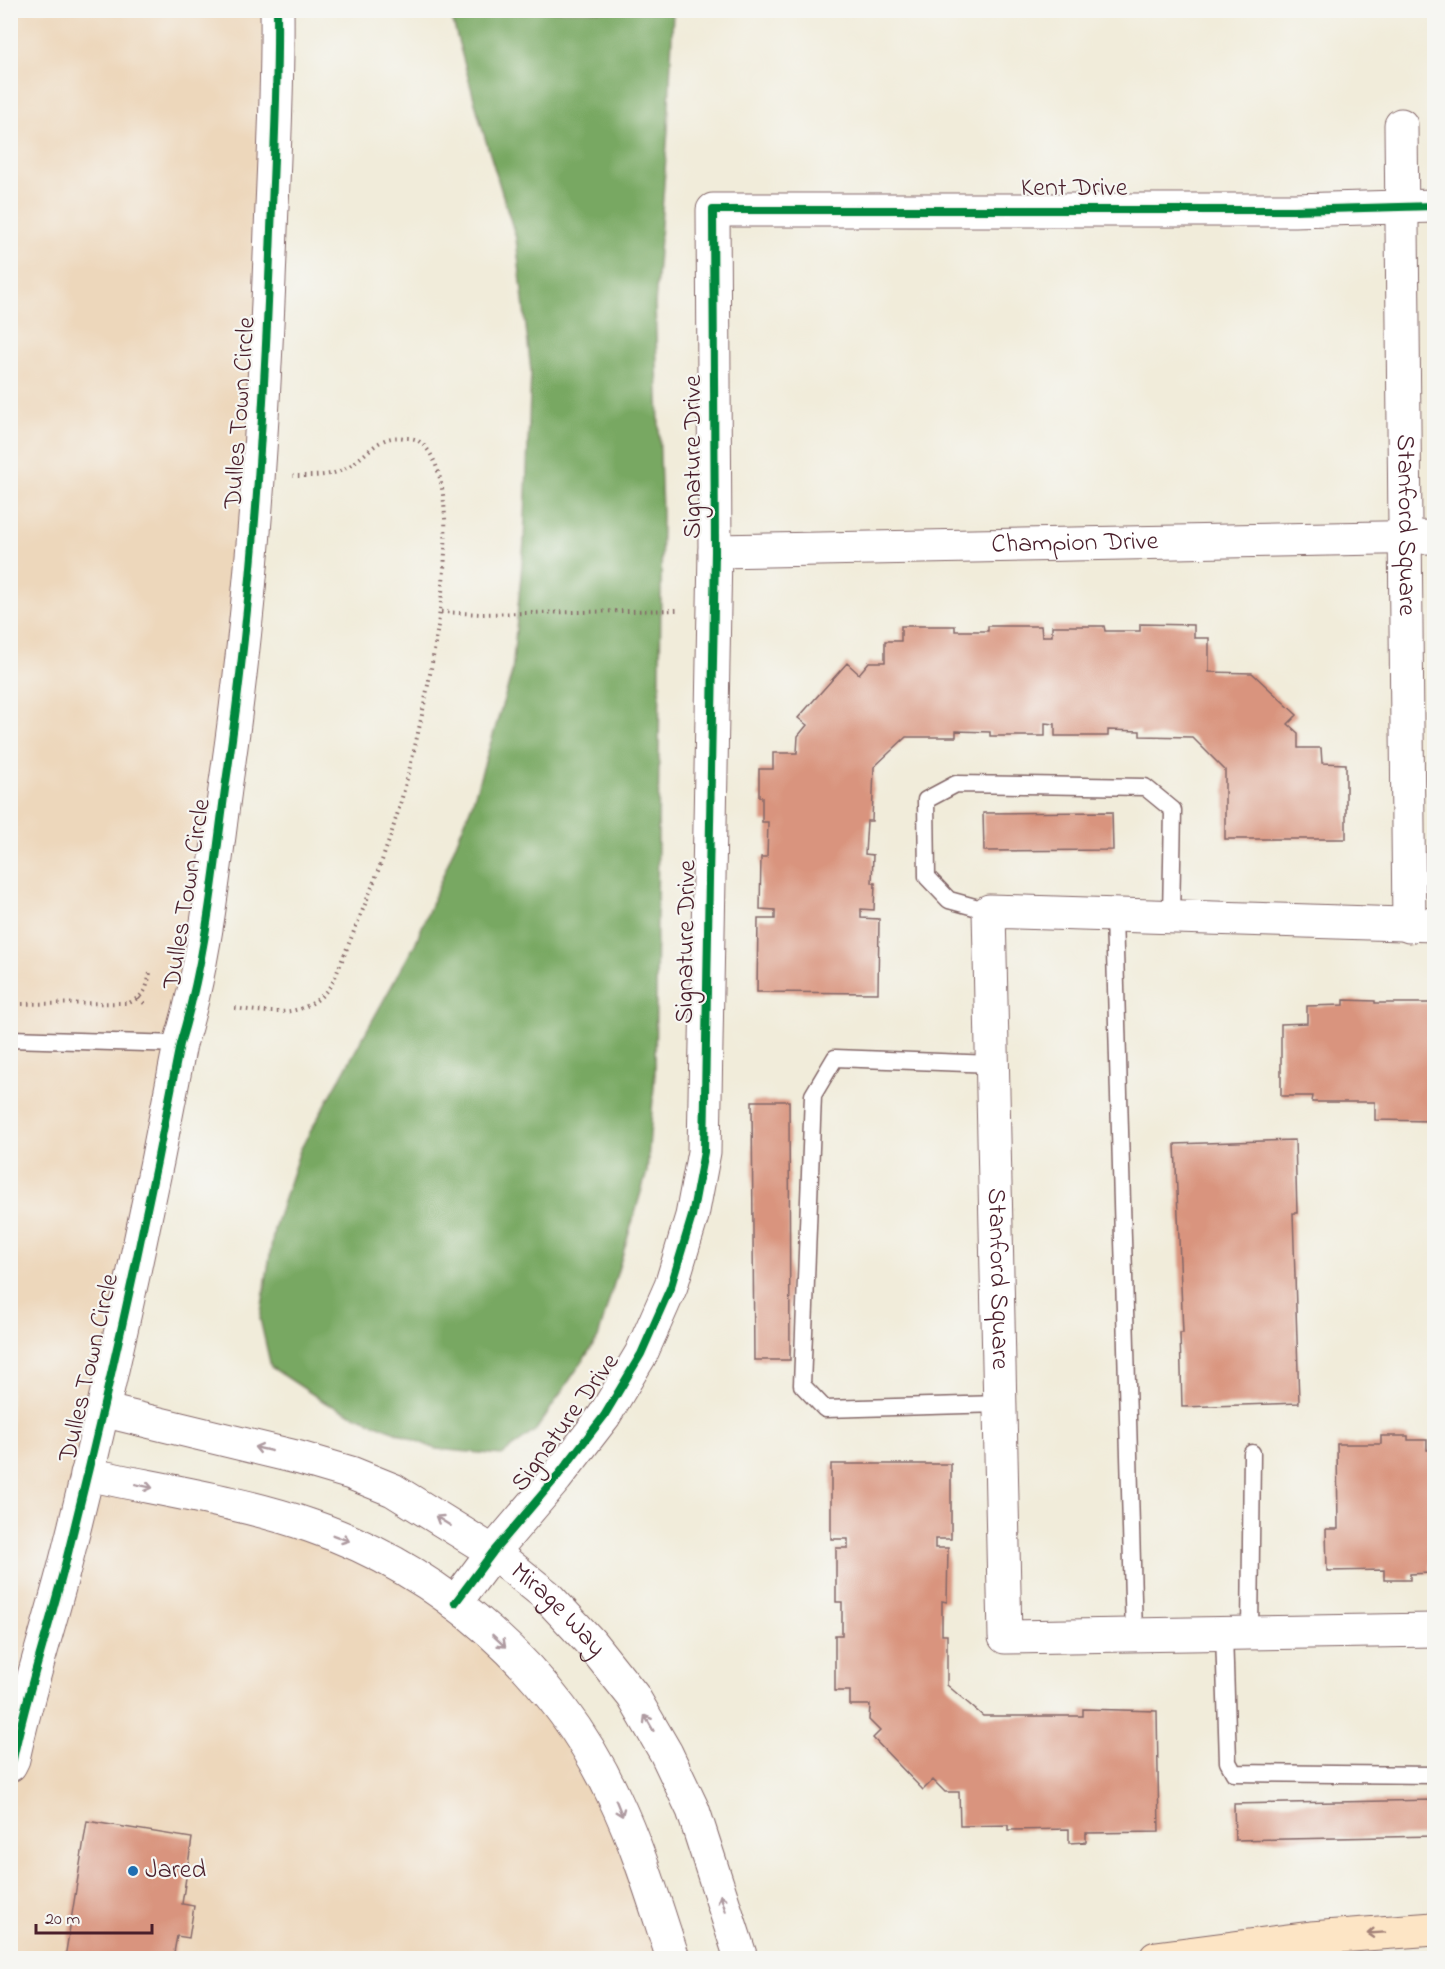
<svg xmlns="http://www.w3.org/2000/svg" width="1445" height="1969" font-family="'Indie Flower',sans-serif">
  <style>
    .built { fill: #edd7bb }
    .forest { fill: #78a862; stroke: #616446; stroke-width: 1.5 }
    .building { fill: #d9947e }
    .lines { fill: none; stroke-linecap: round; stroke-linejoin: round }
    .service-casing { stroke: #846768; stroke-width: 19 }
    .minor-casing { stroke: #846768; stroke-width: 35 }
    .tertiary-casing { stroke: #846768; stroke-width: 35 }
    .secondary-casing { stroke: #846768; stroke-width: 35 }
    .path { stroke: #846768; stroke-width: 4; stroke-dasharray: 1.5 4.5; stroke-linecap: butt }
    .service { stroke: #fff; stroke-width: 16 }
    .minor { stroke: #fff; stroke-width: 33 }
    .tertiary { stroke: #fff; stroke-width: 33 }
    .secondary { stroke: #fde5c5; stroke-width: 33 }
    .cycleway-casing { stroke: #f6f6f2; stroke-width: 11 }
    .cycleway { stroke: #00873e; stroke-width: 8 }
    .oneway { stroke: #ae9aa0 }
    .oneway2 { stroke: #a48278 }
    .poi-dot { fill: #1f6fb2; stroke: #f6f6f2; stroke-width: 2 }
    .labels { text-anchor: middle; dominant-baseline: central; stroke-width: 4.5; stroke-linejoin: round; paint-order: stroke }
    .street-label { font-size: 26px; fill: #4a1f2b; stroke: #f6f6f2 }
    .poi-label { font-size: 26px; fill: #4a1f2b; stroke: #f6f6f2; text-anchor: start }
  </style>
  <rect width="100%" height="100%" fill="#f6f6f2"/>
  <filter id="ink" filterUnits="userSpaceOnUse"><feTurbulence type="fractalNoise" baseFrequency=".0167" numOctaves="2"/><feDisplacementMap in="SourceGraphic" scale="12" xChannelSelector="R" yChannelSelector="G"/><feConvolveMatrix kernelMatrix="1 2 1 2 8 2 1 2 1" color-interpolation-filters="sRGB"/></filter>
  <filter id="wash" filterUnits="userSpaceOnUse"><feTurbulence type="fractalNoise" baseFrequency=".008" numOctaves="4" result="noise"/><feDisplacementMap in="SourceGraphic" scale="24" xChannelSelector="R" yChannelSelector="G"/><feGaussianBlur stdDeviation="1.35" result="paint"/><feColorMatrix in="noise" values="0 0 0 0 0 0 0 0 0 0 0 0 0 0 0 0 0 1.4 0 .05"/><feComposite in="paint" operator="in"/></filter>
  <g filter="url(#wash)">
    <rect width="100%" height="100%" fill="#f1ecda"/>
    <!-- built -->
    <path class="built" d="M11,11h266l-40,698 -150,765 268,69 190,145 128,270h-662z"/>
    <!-- forest -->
    <path class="forest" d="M450,11h223l-5,119 -13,175 7,208 -7,561 -8,98 -49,166 -62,92 -34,25 -66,-6 -110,-46 -55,-36 -11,-48 14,-90 26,-79 115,-206 57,-140 40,-131 12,-131 7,-171 -15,-133 -34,-110z"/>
    <g id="blocks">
      <!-- building -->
      <g class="building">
        <path d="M1140,624l54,1v13h15v34l43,1 45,42 -9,9 10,9v15h23l1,15 24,1v75h-121v-69l-33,-33 -52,-1v-5l-32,-1v6h-53v-12l-10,-1v13h-55v-4l-34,-1v6h-50l-32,30 -2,54h-5l-2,33 8,1 -1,28h3l-1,27 -13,-1v9l18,1 -1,74 -121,-1 1,-73h17v-9l-15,-1 1,-52h6l1,-35h-6v-25h-3v-28h14v-16h24l1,-17 9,-11 -9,-7 49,-55 12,11 10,-12h16v-21h16v-15h54v5h33v-5h53l1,10h10v-10h52l1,5h35z"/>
        <path d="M1112,812l1,38 -129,1 -1,-38z"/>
        <path d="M1344,1000l31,1v2h59v118l-59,-1v-18h-63l1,-6h-32v-72l26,-1v-17l37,-1z"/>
        <path d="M752,1101h37l1,259h-36z"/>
        <path d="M1295,1140l2,73h-4l6,190 -117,4 -2,-74h3l-8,-189z"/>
        <path d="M1381,1436h27v4h19v10h7v111h-4v12l-20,1v6h-26v-10l-57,1 -1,-42h12l-1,-85h44z"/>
        <path d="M831,1464h120v75h-16v9h13l-1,54 -5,-1v34h5v50l36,31h100v-7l74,2 2,121 -73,1v9l-17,1v-14l-61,1v-5l-48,1 -1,-34h-14l-12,-12 -10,10 -50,-52 7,-7 -11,-11 1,-15h-20v-14h-15v-56h7v-33h-6v-54h12v-9h-17z"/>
        <path d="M1434,1800v36l-199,4 -1,-36z"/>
        <path d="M87,1821l105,17 -10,66 12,2 -5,32 -12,-2 -4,22h-108z"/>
      </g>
    </g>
  </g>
  <g filter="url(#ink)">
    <use href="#blocks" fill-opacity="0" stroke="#846768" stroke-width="1.5"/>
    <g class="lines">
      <defs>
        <g id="service">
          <path d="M989,911l-40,-11 -22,-23 -1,-77 30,-16 189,3 28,23 -2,107"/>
          <path d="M1114,915l20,720"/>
          <path d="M10,1039l170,5"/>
          <path d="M993,1064l-158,-6 -22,37 -11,290 23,24 175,-5"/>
          <path d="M1224,1633l4,129 6,11 200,2"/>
          <path d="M1250,1633l2,-180"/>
        </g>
        <g id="minor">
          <path id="s1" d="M1401,125l8,801"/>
          <path id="s2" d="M715,551l719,-14"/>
          <path id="s3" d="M1434,925l-445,-14 16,726 429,-7"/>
          <path d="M455,1603l38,-51 63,-74 48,-62 37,-62 30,-68 21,-70 12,-64 11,-601 -2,-341h581l140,-4"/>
        </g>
        <g id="tertiary">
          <path id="s4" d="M102,1410l198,48 51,15 42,17 100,62 53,43 44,47 43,54 33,57 27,57 48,148"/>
          <path d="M87,1474c74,16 152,27 224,52 131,45 245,146 303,271 25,52 41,107 59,161"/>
          <path d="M10,1765l3,-6c15,-71 39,-140 56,-210 42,-167 79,-335 111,-505 26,-84 34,-174 46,-262 27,-183 38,-367 45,-552 3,-73 7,-146 6,-220"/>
        </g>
        <path id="secondary" d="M1156,1958l155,-20 123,-9"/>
      </defs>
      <!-- service casing -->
      <use href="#service" class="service-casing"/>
      <!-- minor casing -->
      <use href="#minor" class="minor-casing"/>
      <!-- tertiary casing -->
      <use href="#tertiary" class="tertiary-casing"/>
      <!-- secondary casing -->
      <use href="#secondary" class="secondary-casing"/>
      <!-- path -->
      <g class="path">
        <path d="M441,612l40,2 196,-4"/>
        <path d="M139,998l6,6"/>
        <path d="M10,1004l119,-1c17,-9 17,-13 21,-30"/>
        <path d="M235,1008c40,6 76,11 99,-28 20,-50 43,-101 59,-152 21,-64 91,-348 24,-388 -3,-2 -9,-2 -13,-2 -27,-5 -39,22 -62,32 -15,7 -33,6 -49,6"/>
      </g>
      <!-- service -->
      <use href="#service" class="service"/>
      <!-- minor -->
      <use href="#minor" class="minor"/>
      <!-- tertiary -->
      <use href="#tertiary" class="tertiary"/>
      <!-- secondary -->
      <use href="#secondary" class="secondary"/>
      <defs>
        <g id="cycleway">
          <path d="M455,1603l38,-51 63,-74 48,-62 37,-62 30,-68 21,-70 12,-64 11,-601 -2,-341h581l140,-4"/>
          <path d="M10,1765l3,-6c15,-71 39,-140 56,-210 42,-167 79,-335 111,-505 26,-84 34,-174 46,-262 27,-183 38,-367 45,-552 3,-73 7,-146 6,-220"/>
        </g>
      </defs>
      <!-- cycleway casing -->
      <use href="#cycleway" class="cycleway-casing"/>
      <!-- cycleway -->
      <use href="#cycleway" class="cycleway"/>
    </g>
    <!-- one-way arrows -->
    <defs><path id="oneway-shaft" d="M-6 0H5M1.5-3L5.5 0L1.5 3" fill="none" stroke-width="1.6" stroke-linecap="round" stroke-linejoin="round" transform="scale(1.5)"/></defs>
    <g class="oneway">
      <use href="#oneway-shaft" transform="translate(263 1449) rotate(-167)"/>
      <use href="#oneway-shaft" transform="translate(144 1486) rotate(12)"/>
      <use href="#oneway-shaft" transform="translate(443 1521) rotate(-148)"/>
      <use href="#oneway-shaft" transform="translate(341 1538) rotate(21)"/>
      <use href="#oneway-shaft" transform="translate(499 1641) rotate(43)"/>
      <use href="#oneway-shaft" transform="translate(649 1723) rotate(-120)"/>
      <use href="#oneway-shaft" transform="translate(619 1808) rotate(68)"/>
      <use href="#oneway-shaft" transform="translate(723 1903) rotate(-108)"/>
    </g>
    <use class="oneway2" href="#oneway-shaft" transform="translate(1376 1933) rotate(176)"/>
  </g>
  <!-- markers -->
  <circle class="poi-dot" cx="133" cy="1871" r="6"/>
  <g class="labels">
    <!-- street labels -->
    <g class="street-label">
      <text x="1074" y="189">Kent Drive</text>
      <text transform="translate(241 413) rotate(-86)">Dulles Town Circle</text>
      <text transform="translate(694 457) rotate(-90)">Signature Drive</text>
      <text stroke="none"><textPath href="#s1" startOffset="400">Stanford Square</textPath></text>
      <text stroke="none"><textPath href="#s2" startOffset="360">Champion Drive</textPath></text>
      <text transform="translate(188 894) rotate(-81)">Dulles Town Circle</text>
      <text transform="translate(687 942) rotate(-89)">Signature Drive</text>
      <text stroke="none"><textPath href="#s3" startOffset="813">Stanford Square</textPath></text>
      <text transform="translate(90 1368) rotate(-77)">Dulles Town Circle</text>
      <text transform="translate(566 1423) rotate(-54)">Signature Drive</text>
      <text stroke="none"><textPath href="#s4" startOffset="507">Mirage Way</textPath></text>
    </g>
    <!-- poi labels -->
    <g class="poi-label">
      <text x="145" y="1871">Jared</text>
    </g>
  </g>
  <!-- margin -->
  <rect width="1445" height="1969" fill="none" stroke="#f6f6f2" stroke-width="36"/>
  <!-- scale -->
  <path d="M36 1924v9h116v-9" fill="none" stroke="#4a1f2b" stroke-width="3"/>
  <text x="45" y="1924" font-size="18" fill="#4a1f2b" stroke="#f6f6f2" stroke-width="4.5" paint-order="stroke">20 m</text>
</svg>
